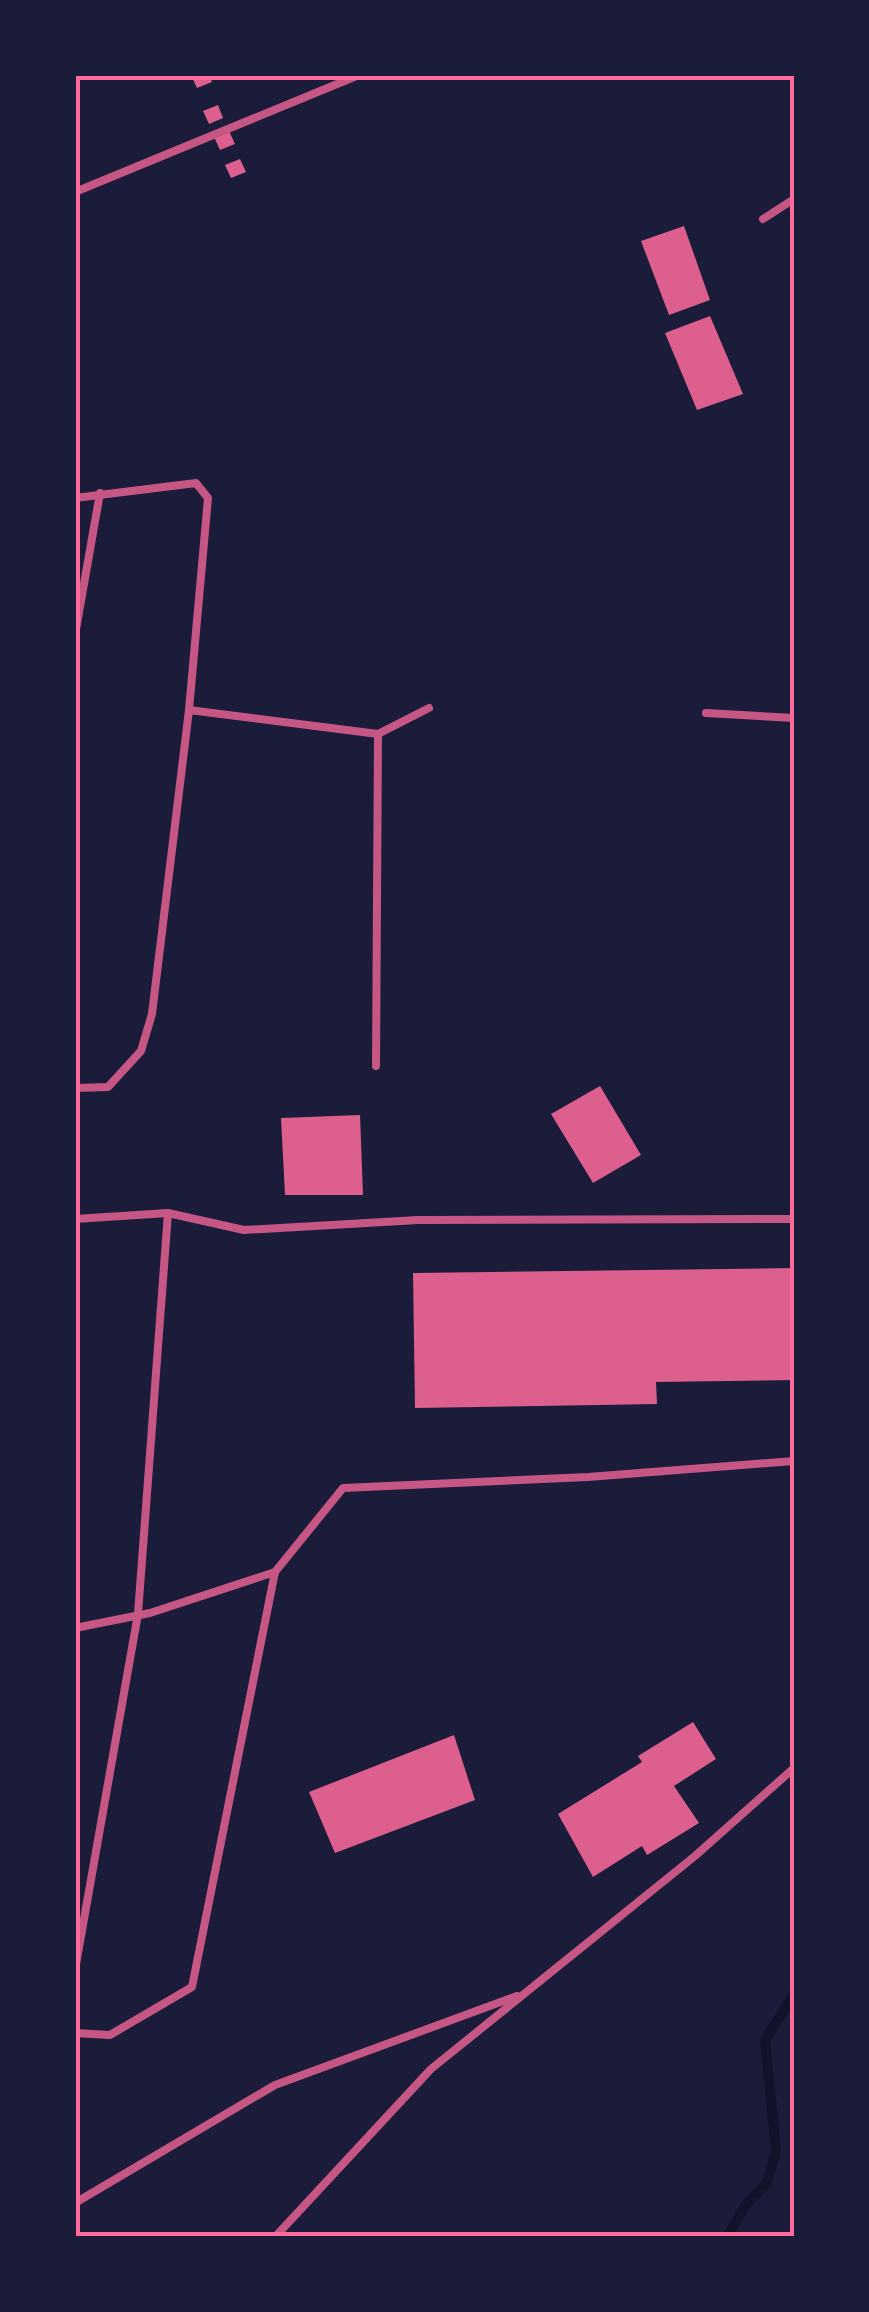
<svg xmlns="http://www.w3.org/2000/svg" width="869" height="2312" font-family="Bitter,serif">
  <style>
    .lines { fill: none; stroke-linecap: round; stroke-linejoin: round }
    .stream { stroke: #12122b; stroke-width: 10 }
    .building { fill: #dd5f8e }
    .service { stroke: #c65784; stroke-width: 8 }
    .neatline { fill: none; stroke: #ff6b9d; stroke-width: 4 }
  </style>
  <rect width="100%" height="100%" fill="#1b1b3a"/>
  <g class="lines">
    <!-- stream -->
    <path class="stream" d="M727,2237l20,-34 20,-20 9,-33 -11,-110 29,-46"/>
  </g>
  <!-- building -->
  <g class="building">
    <path d="M191,75h18l3,7 -15,6z"/>
    <path d="M218,105l5,13 -14,6 -6,-13z"/>
    <path d="M229,131l6,13 -15,6 -6,-13z"/>
    <path d="M240,159l6,13 -15,6 -6,-13z"/>
    <path d="M684,226l26,74 -41,15 -28,-74z"/>
    <path d="M710,316l33,78 -46,16 -32,-77z"/>
    <path d="M600,1086l41,69 -48,28 -42,-69z"/>
    <path d="M360,1115l3,80h-78l-4,-77z"/>
    <path d="M794,1268v112l-138,2 1,22 -242,4 -2,-135z"/>
    <path d="M693,1722l23,37 -42,27 25,37 -52,32 -5,-9 -49,31 -35,-63 84,-52 -4,-6z"/>
    <path d="M454,1735l21,65 -140,53 -26,-61z"/>
  </g>
  <g class="lines">
    <!-- service -->
    <g class="service">
      <path d="M75,192l284,-117"/>
      <path d="M763,219l31,-20"/>
      <path d="M75,498l121,-15 12,15 -19,212 189,24 51,-26"/>
      <path d="M75,635l25,-142"/>
      <path d="M706,713l88,5"/>
      <path d="M376,1066l2,-332"/>
      <path d="M75,1088l33,-1 33,-36 11,-37 37,-304"/>
      <path d="M75,1219l93,-6 76,17 174,-10 376,-1"/>
      <path d="M75,1628l75,-15 125,-41 68,-84 245,-11 206,-16"/>
      <path d="M75,1970l63,-356 30,-401"/>
      <path d="M75,2033l35,2 82,-48 83,-415"/>
      <path d="M75,2203l200,-118 242,-89"/>
      <path d="M275,2237l156,-168 264,-213 99,-88"/>
    </g>
  </g>
  <!-- border -->
  <rect width="869" height="2312" fill="none" stroke="#1b1b3a" stroke-width="155"/>
  <rect x="78" y="78" width="714" height="2156" class="neatline"/>
</svg>
